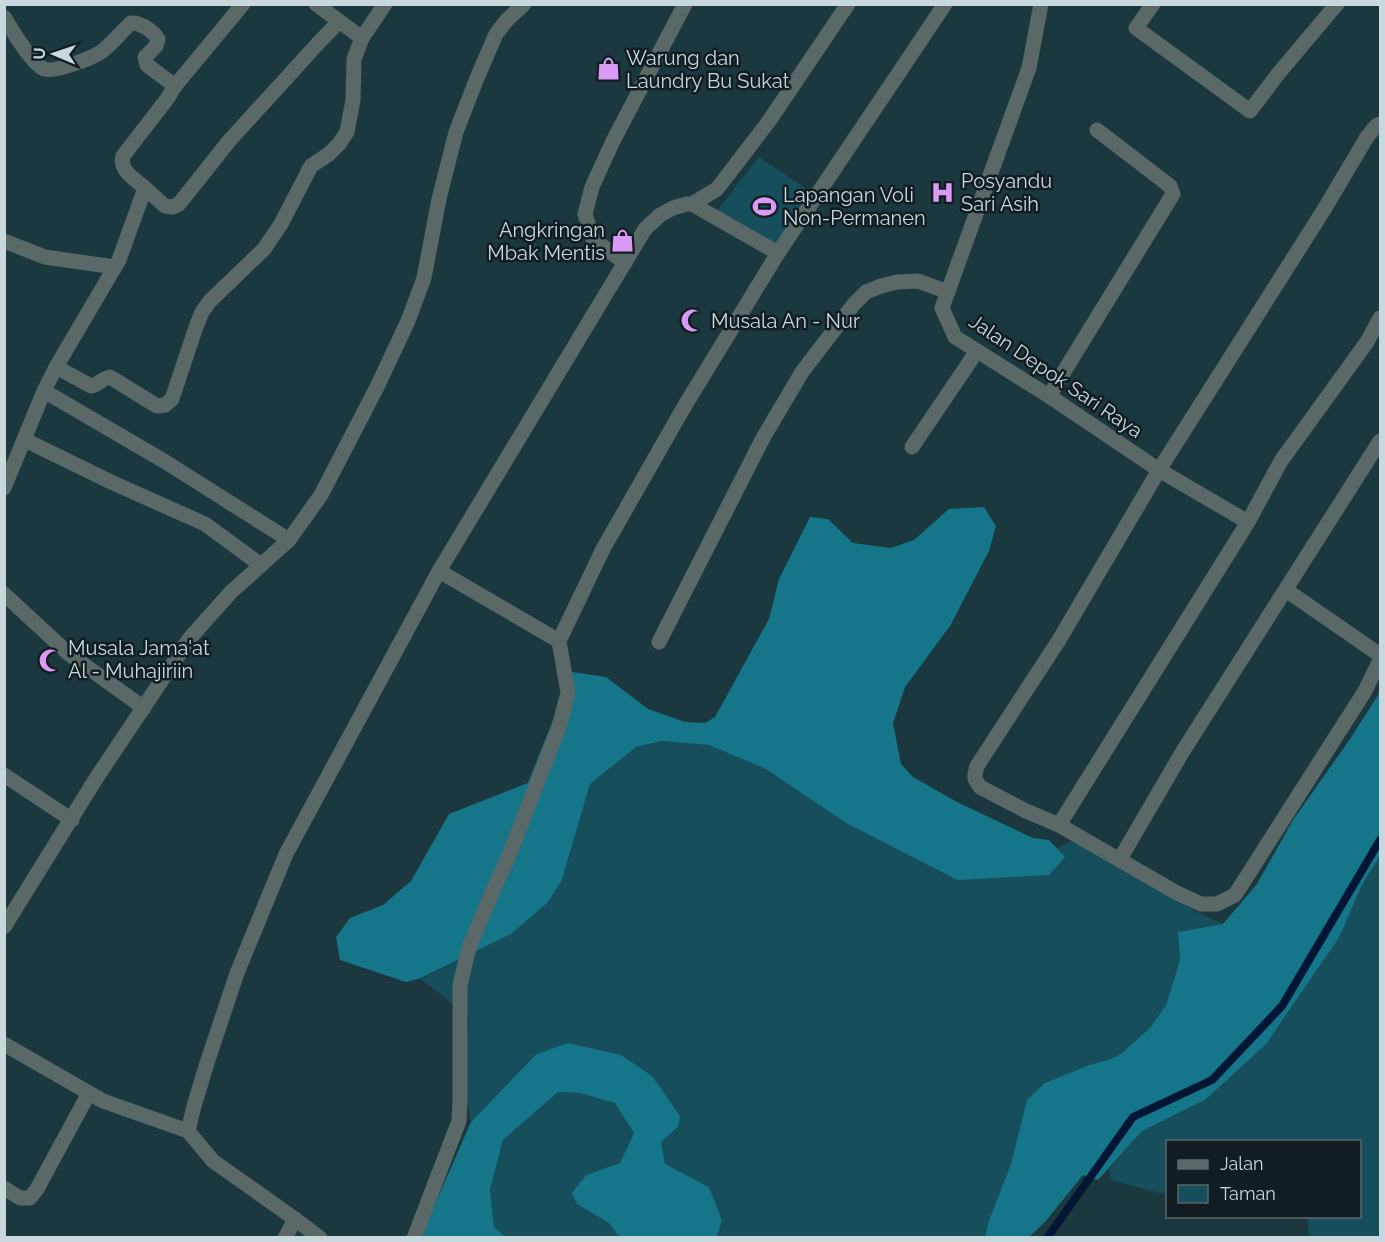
<svg xmlns="http://www.w3.org/2000/svg" width="1385" height="1242" font-family="Raleway,sans-serif">
  <style>
    .green { fill: #174e5b }
    .forest { fill: #157589 }
    .lines { fill: none; stroke-linecap: round; stroke-linejoin: round }
    .stream { stroke: #011634; stroke-width: 8 }
    .minor { stroke: #5a6868; stroke-width: 15 }
    .labels { text-anchor: middle; dominant-baseline: central; stroke-width: 5; stroke-linejoin: round; paint-order: stroke }
    .poi-label { font-size: 20px; fill: #c8d8dd; stroke: #111d20; text-anchor: start }
    .street-label { font-size: 20px; fill: #c8d8dd; stroke: #111d20 }
  </style>
  <rect width="100%" height="100%" fill="#1b383f"/>
  <!-- green -->
  <g class="green">
    <path d="M759,157l57,38 -38,58 -65,-37z"/>
    <path d="M662,741l47,4 57,24 80,54 210,26 16,-8 28,13 40,26 57,32 26,12 -45,8 2,26 -3,12 -11,35 -16,23 -28,25 -11,6 -22,6 -44,18 -34,81 -23,59 -3,14h-268l5,-17 -13,-33 -44,-23 -5,-22 18,-15 -144,-72 -63,67 -5,-26v-38l3,-41 -48,-38 90,-45 51,-54 28,-96 46,-37z"/>
    <path d="M1380,856v381h-71l-1,-18 -2,-2 54,-1v-74h-192l-1,51 -4,1 -52,-14 -2,-11 33,-38 63,-31 135,-164 22,-51z"/>
    <path d="M558,1092l22,1 35,10 19,30 -14,30 -34,12 -9,29 32,19 10,14h-113l-12,-10 -4,-37 13,-50z"/>
  </g>
  <!-- forest -->
  <g class="forest">
    <path d="M984,507l12,19 -7,25 -39,75 -45,61 -12,36 8,41 12,13 42,24 78,37 16,2 16,17 -16,18 -91,5 -112,-57 -80,-54 -57,-24 -47,-4 -26,6 -46,37 -28,96 -14,22 -37,32 -90,44 -15,4 -66,-22 -4,-23 14,-19 33,-13 28,-24 38,-67 79,-31 44,-111 34,5 42,32 37,13 20,1 10,-6 54,-98 10,-40 31,-62 18,2 25,24 38,5 23,-8 35,-31z"/>
    <path d="M1380,692v164l-18,29 -22,51 -74,108 -61,56 -63,31 -44,49 -15,-5 -38,47 -16,15h-44l3,-14 23,-59 16,-64 18,-17 44,-18 22,-6 11,-6 28,-25 16,-23 11,-35 3,-12 -2,-26 45,-8 34,-40 36,-64 57,-81z"/>
    <path d="M568,1043l53,12 31,21 28,40 -2,11 -17,15 4,22 44,23 13,33 -5,17h-98l-10,-14 -32,-19 -5,-11 14,-18 34,-12 14,-30 -19,-30 -35,-10 -22,-1 -55,48 -13,50 4,37 12,10 -83,1 2,-11 46,-105 64,-67z"/>
  </g>
  <g class="lines">
    <!-- stream -->
    <path class="stream" d="M1047,1238l86,-121 79,-37 70,-74 98,-166"/>
    <!-- minor -->
    <g class="minor">
      <path d="M316,4l46,34"/>
      <path d="M1041,4l-12,64 -87,240 13,29 94,59 110,74 89,52"/>
      <path d="M1153,4l-17,24 114,83 28,-37 59,-70"/>
      <path d="M4,17c8,13 27,46 40,52 10,4 48,-11 57,-17 11,-8 20,-20 30,-29 9,-1 22,8 27,16l-2,7 -11,11 2,8 28,21 -8,13 -44,57c-4,15 12,23 22,32l-26,72 -63,107 -12,24 -40,97"/>
      <path d="M175,86l68,-82"/>
      <path d="M1380,124l-4,2 -9,11 -42,71 -166,262 -100,170 -82,126 -2,8v5l5,8 46,24 33,14 118,68 24,11h16l18,-9 130,-204 15,-31"/>
      <path d="M145,188l20,18 8,1 6,-3 50,-63 93,-102 17,-17"/>
      <path d="M692,204l86,49"/>
      <path d="M4,241l41,16 70,10"/>
      <path d="M625,263l-32,-24 -8,-25 7,-27 21,-46 72,-137"/>
      <path d="M56,367l35,19c8,-1 9,-7 19,-9l47,29 8,-1 7,-6 24,-72 6,-15 8,-11 54,-52 17,-25 30,-58 18,-12 10,-10 8,-12 6,-32 1,-41 8,-21 23,-34"/>
      <path d="M44,391l120,70 125,79"/>
      <path d="M1049,396l124,-202 -3,-8 -73,-56"/>
      <path d="M25,440l86,42 94,42 56,41"/>
      <path d="M912,447l65,-96"/>
      <path d="M439,571l120,70"/>
      <path d="M1286,590l94,65"/>
      <path d="M4,594l65,60 75,54"/>
      <path d="M659,642l104,-204 39,-66 52,-68 12,-12 15,-6 16,-4 21,-1 30,11"/>
      <path d="M4,775l68,45"/>
      <path d="M1059,825l189,-303 33,-61 86,-119 13,-24"/>
      <path d="M1120,859l63,-108 197,-310"/>
      <path d="M4,927l93,-150 93,-139 41,-46 58,-52 32,-45 56,-108 31,-66 16,-43 15,-79 17,-67 21,-54 19,-44 11,-14 17,-16"/>
      <path d="M4,1044l99,57 85,30 25,30 82,58 25,19"/>
      <path d="M188,1131l6,-25 13,-43 30,-90 49,-119 153,-283 206,-342 15,-14 13,-7 14,-4h5l25,-15 52,-68 79,-117"/>
      <path d="M4,1188l16,10h10l7,-9 52,-96"/>
      <path d="M285,1238l10,-19"/>
      <path d="M414,1238l45,-117 1,-22v-114l9,-37 22,-53 17,-37 51,-131 9,-34 -9,-52 44,-92 81,-142 94,-154 167,-249"/>
    </g>
  </g>
  <!-- icons -->
  <defs>
    <symbol id="shop-bare" viewBox="-9 -9 18 18"><path d="M-5-2.5h2.3a2.7 3.5 0 0 1 5.4 0H5L5.5 6h-11ZM-1.5-2.5h3a1.5 2.3 0 0 0-3 0Z" fill="#db9af6" stroke="#111d20" stroke-width="2.5" paint-order="stroke"/></symbol>
    <symbol id="hospital-bare" viewBox="-9 -9 18 18"><path d="M-5-5h3v3.5h4V-5h3V5h-3V1.5h-4V5h-3Z" fill="#db9af6" stroke="#111d20" stroke-width="2.5" paint-order="stroke"/></symbol>
    <symbol id="stadium-bare" viewBox="-9 -9 18 18"><path d="M0-5a6.5 5 0 1 0 0 10a6.5 5 0 1 0 0-10ZM-3.5-1.8h7v3.6h-7Z" fill="#db9af6" stroke="#111d20" stroke-width="2.5" paint-order="stroke"/></symbol>
    <symbol id="mosque-bare" viewBox="-9 -9 18 18"><path d="M3.5-4.9A6 6 0 1 0 3.5 4.9A5 5 0 1 1 3.5-4.9Z" fill="#db9af6" stroke="#111d20" stroke-width="2.5" paint-order="stroke"/></symbol>
  </defs>
  <g fill-rule="evenodd">
    <use href="#shop-bare" x="592" y="52" width="33" height="33"/>
    <use href="#hospital-bare" x="926" y="176" width="33" height="33"/>
    <use href="#stadium-bare" x="748" y="190" width="33" height="33"/>
    <use href="#shop-bare" x="606" y="224" width="33" height="33"/>
    <use href="#mosque-bare" x="676" y="304" width="33" height="33"/>
    <use href="#mosque-bare" x="34" y="644" width="33" height="33"/>
  </g>
  <g class="labels">
    <!-- poi labels -->
    <g class="poi-label">
      <text x="626" y="58">Warung dan<tspan x="626" dy="23">Laundry Bu Sukat</tspan></text>
      <text x="961" y="181">Posyandu<tspan x="961" dy="23">Sari Asih</tspan></text>
      <text x="783" y="195">Lapangan Voli<tspan x="783" dy="23">Non-Permanen</tspan></text>
      <text x="605" y="230" text-anchor="end">Angkringan<tspan x="605" dy="23">Mbak Mentis</tspan></text>
      <text x="711" y="321">Musala An - Nur</text>
      <text x="68" y="648">Musala Jama'at<tspan x="68" dy="23">Al - Muhajiriin</tspan></text>
    </g>
    <!-- street labels -->
    <g class="street-label">
      <text transform="translate(1056 376) rotate(34)">Jalan Depok Sari Raya</text>
    </g>
  </g>
  <!-- border -->
  <rect width="1385" height="1242" fill="none" stroke="#c8d8dd" stroke-width="12"/>
  <!-- legend -->
  <rect x="1166" y="1140" width="195" height="78" fill="#111d20" stroke="#5a686c" stroke-width="1.5"/>
  <rect x="1178" y="1160" width="30" height="9" fill="#5a6868" stroke="#5a686c" stroke-width="1.5"/>
  <text x="1220" y="1170" font-size="18" fill="#c8d8dd">Jalan</text>
  <rect x="1178" y="1185" width="30" height="18" fill="#174e5b" stroke="#5a686c" stroke-width="1.5"/>
  <text x="1220" y="1200" font-size="18" fill="#c8d8dd">Taman</text>
  <!-- north arrow -->
  <g transform="translate(54 54) rotate(272)" stroke="#111d20" stroke-width="4.5" paint-order="stroke">
  <path d="M0-4.5L10 22L0 15L-10 22Z" fill="#c8d8dd"/>
  <text y="-9" font-size="16" font-weight="bold" text-anchor="middle" fill="#c8d8dd">U</text>
  </g>
</svg>
